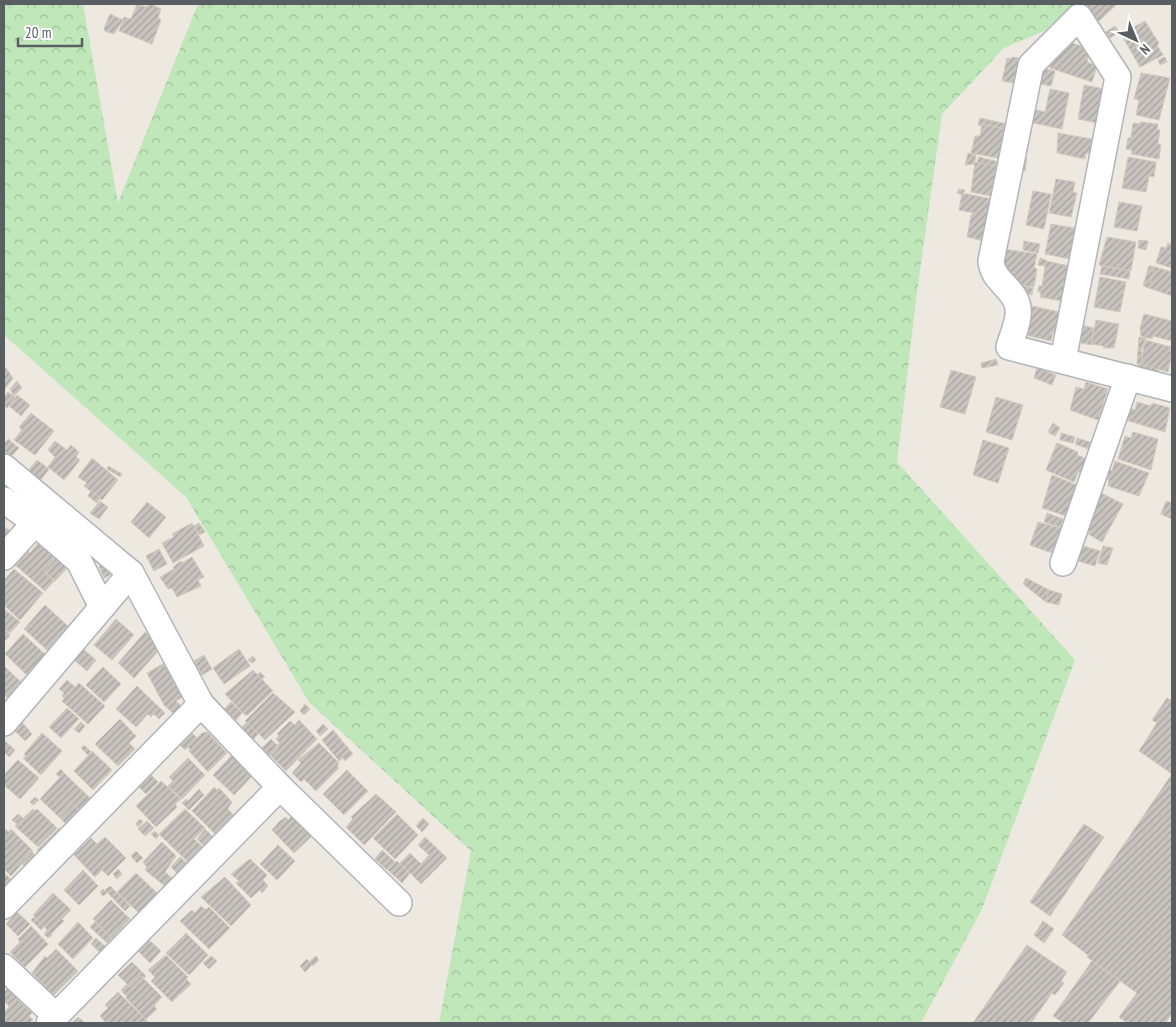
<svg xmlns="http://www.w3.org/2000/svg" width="1176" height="1027" font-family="'PT Sans Narrow',sans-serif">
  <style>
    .forest { fill: url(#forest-crowns) }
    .building { fill: url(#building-hatch); stroke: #d2c9be }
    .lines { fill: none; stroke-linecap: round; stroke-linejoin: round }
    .minor-casing { stroke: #b1b5b9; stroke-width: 28 }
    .minor { stroke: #fff; stroke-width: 25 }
  </style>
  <defs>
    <pattern id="forest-crowns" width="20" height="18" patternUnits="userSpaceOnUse" patternTransform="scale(1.25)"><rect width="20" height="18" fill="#c0e7ba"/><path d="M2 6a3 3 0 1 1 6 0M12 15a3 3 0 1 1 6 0" fill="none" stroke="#9fbe9b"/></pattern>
    <pattern id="building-hatch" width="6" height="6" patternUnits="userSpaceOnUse" patternTransform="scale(1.25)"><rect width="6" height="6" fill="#c8c3bd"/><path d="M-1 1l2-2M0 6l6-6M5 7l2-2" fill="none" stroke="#a5a29d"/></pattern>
  </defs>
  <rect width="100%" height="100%" fill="#ede8e0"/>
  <!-- forest -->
  <path class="forest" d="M4,4h79l35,199 80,-199h876l-30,27 -40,17 -62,66 -26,186 -19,162 178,198 -93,249 -61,114h-482l32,-172 -162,-149 -123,-205 -182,-162z"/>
  <!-- building -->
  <g class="building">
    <path d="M137,4l9,3 5,-3 10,5 -3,9 3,2 -9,24 -33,-13 5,-14 7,2z"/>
    <path d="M1085,4h32l-19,18 -15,-16z"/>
    <path d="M110,14l13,6 -9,14 -9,-3 -1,-3z"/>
    <path d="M1145,21l14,22 -2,2 6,10 -23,12 -19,-33z"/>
    <path d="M1115,26l4,6 -9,6 -4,-6z"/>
    <path d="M1069,42l21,7 -3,13 10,4 -5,16 -42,-14 6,-19 7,-3 5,1z"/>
    <path d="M1012,57l13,2 -5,25 -18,-3 5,-23 4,1z"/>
    <path d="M1165,57l2,5 -7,3 -2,-5z"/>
    <path d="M1040,68l15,3 -4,15 -15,-3z"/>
    <path d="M1141,73l29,5 -11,42 -23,-5 3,-15 -5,-1z"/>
    <path d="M1084,85l25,5 -7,34 -24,-5z"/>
    <path d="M1050,89l19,4 -7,36 -33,-7 3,-13 13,3z"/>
    <path d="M980,118l27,6 -1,5 -24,-5 -1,2 -3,-1z"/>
    <path d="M1140,122l18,2 -1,5 3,1 -2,14 3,1 -2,14 -28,-5 1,-4 -6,-1 2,-11h3l2,-15 7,1z"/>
    <path d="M982,124l27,6 -6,29 -32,-6 4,-17h5z"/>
    <path d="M1058,133l39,7 -2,15 -9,-2 -1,6 -28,-6z"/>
    <path d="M968,153l8,2 -2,9 -9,1z"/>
    <path d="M979,157l20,5 -1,5 -21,-4z"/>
    <path d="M1021,157l6,1 -2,13 -7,-1z"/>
    <path d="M1128,157l28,5 -2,15 -5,-1 -3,16 -24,-4z"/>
    <path d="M975,162l27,5 -6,30 -25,-5z"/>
    <path d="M1056,179l19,3 -2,10 4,1 -6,24 -22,-4z"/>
    <path d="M959,189l6,1 -3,5 -5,-2z"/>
    <path d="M1033,191l18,3 -7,35 -18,-4z"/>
    <path d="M962,193l30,6 -4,43 -21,-5 4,-22 3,-2 -15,-3z"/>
    <path d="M1119,202l23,4 -5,25 -23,-4z"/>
    <path d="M1051,224l29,5 -5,31 -30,-6z"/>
    <path d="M1107,237l29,5 -5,29 -32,-6z"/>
    <path d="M1139,240l9,1 -2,9 -8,-2z"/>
    <path d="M1024,241l16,3 -2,9 -15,-3z"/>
    <path d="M1168,243l4,2v23l-16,-5 5,-16 5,1z"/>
    <path d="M1004,249l33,5 -3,14 3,1 -3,18 -22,-3 2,-7 -7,-1 1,-7 -8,-1z"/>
    <path d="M1040,258l6,2 -1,6 -7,-1z"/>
    <path d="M1046,261l28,6 -7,35 -27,-5 1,-5h-3l1,-6h3z"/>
    <path d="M1102,266l28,5 -1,8 -29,-5z"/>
    <path d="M1149,266l6,1 -6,21 -6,-2z"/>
    <path d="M1155,267l17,5v24l-23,-8z"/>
    <path d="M1100,277l26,5 -6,30 -26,-5z"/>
    <path d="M1021,286l12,2 -1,7 -13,-3z"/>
    <path d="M1032,306l27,6 -1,7 4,1 -3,14 -6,-2 -2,9 -25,-6z"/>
    <path d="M1144,314l28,7v20l-19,-5 -1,3 -11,-3 -1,-8z"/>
    <path d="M1096,320l23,4 -5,24h-11l1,-2 -13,-2z"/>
    <path d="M1080,325l14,3 -3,17 -14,-3z"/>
    <path d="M1139,337l8,1 -2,1 -4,13 3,1 -3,11 18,5 -1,4 -15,-3 -6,-6z"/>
    <path d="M1145,340l26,7 -1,5 2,1 -4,19 -27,-8z"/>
    <path d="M996,359l2,6 -16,3 -1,-5z"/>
    <path d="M6,368l7,10 -9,12v-21z"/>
    <path d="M1037,368l19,7 -4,10 -18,-7z"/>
    <path d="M951,370l25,7 -11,37 -25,-7z"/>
    <path d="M17,381l5,7 -8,8 -4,-7z"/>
    <path d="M1086,382l22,7 -10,31 -28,-10 6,-23 8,2z"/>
    <path d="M8,392l7,5 -8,11 -3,-3v-8z"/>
    <path d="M17,395l13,10 -9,11 -12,-10z"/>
    <path d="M996,397l27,8 -11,35 -26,-8z"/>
    <path d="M1137,402l14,4 1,-3 18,5 -5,24 -42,-13 4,-12 8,3z"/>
    <path d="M31,413l23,18 -19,24 -21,-15 8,-10 -3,-3z"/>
    <path d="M1053,423l7,5 -5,8 -7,-4z"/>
    <path d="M1133,432l25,7 -7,31 -33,-11 7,-23 6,2z"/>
    <path d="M1061,433l14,4 -2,6 -13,-3z"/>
    <path d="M1077,438l16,5 -2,7 -16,-6z"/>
    <path d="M8,439l11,9 -8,9 -7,-6v-7z"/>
    <path d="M983,440l26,8 -11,35 -25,-8z"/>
    <path d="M55,441l12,9 4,-5 8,7 -3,5 4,3 -16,20 -16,-13 7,-10 -7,-7z"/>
    <path d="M1057,443l21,9 -1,3 10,4 -5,14 -4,-1 -4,10 -28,-12z"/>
    <path d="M92,458l26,22 -16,20 -18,-14 3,-3 -9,-6z"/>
    <path d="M37,460l12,9 -8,11 -13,-9z"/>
    <path d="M1115,461l34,12 -10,23 -31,-10 1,-6 -4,-1 3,-9 4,1z"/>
    <path d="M108,466l14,8 -2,3 -13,-8z"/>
    <path d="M1052,475l27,11 -10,31 -27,-9z"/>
    <path d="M91,491l9,7 -3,5 -9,-7z"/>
    <path d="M1099,492l24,12 -21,38 -14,-8 2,-3 -6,-3z"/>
    <path d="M100,501l8,6 -9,12 -9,-6z"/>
    <path d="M1166,501l6,2v16l-11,-5z"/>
    <path d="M147,502l19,15 -17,21 -18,-16z"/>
    <path d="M1047,513l16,6 -3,8 -16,-5z"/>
    <path d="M1038,522l26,7 -9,25 -25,-9z"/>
    <path d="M192,523l12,23 -31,17 -11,-20 12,-6 -2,-3z"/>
    <path d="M199,523l6,9 -6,3 -5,-9z"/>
    <path d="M5,527l6,5 -7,9v-13z"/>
    <path d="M40,541l17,14 -13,17 10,9 -9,10 -32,-28 13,-14 4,4z"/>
    <path d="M1080,545l20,6 -5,15 -20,-6z"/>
    <path d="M1103,546l10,2 -6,17 -9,-2z"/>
    <path d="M159,549l8,15 -13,7 -8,-15z"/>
    <path d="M192,557l12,20 -6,3 3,6 -24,11 -5,-9 -4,1 -8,-12 14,-8 -1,-2 8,-6 1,2z"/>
    <path d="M56,558l11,10 -12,13 -11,-10z"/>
    <path d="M105,563l5,12 -6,3 -5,-12z"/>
    <path d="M14,569l29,24 -23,27 -16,-15v-25z"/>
    <path d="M1026,578l23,12 -3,12 -23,-18z"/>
    <path d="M1049,590l13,4 -3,11 -13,-3z"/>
    <path d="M45,605l23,21 -21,24 -23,-21z"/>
    <path d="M4,609l16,13 -10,11 -4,-3 -2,3z"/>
    <path d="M116,619l18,16 -22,25 -18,-15z"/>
    <path d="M6,631l4,4 -6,7v-8z"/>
    <path d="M145,632l13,10 -3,3 5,4 -26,29 -16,-15z"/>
    <path d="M23,634l26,24 -19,20 -25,-24z"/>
    <path d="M83,649l13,11 -9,11 -13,-11z"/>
    <path d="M239,649l11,17 -26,18 -11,-16z"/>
    <path d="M204,655l8,14 -10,6 -8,-14z"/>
    <path d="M253,656l3,4 -4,3 -4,-3z"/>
    <path d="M168,661l19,33 -11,7 7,7 -7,8 -12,-11 -17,-32z"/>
    <path d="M4,666l21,20 -14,15 -7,-7z"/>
    <path d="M103,667l18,17 -17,18 -18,-17z"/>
    <path d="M253,670l20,21 -25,24h-3l-20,-21z"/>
    <path d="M260,672l5,5 -3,2 -5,-4z"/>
    <path d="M67,680l8,7 -11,11 -2,-2 2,-3 -5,-4z"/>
    <path d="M79,683l26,23 -17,18 -26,-23z"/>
    <path d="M137,686l28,27 -6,6 -5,-5 -3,3 -3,-3 -12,13 -20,-18z"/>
    <path d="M273,693l22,19 -30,28 -20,-19z"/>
    <path d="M1167,698l5,3v73l-33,-23 18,-28 -5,-3z"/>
    <path d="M231,702l11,11 -6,7 -12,-11z"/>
    <path d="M305,704l5,5 -6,6 -4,-4z"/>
    <path d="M67,708l12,11 -18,19 -12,-11z"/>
    <path d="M120,719l16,17 -7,7 6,6 -17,17 -23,-22z"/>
    <path d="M299,720l18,19 -31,32 -15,-15 7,-7 -2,-3 4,-3 -4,-4 3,-3 -2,-2 13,-13 5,4z"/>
    <path d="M22,722l10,12 -7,7 -11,-11z"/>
    <path d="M81,722l4,4 -6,7 -5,-4z"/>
    <path d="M247,722l11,12 -5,6 -11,-13z"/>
    <path d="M323,724l5,5 -8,7 -4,-5z"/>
    <path d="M187,728l10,10 -12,12 -10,-10z"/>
    <path d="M333,730l20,24 -8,7 -2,-3 -4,3 -17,-21z"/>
    <path d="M207,732l20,21 -19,19 -19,-21 1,-2 -2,-2 14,-14z"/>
    <path d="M42,733l20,18 -21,24 -18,-17 3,-2 -2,-2z"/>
    <path d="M271,739l6,6 -2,2 3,2 -8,7 -8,-8z"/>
    <path d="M5,741l10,9 -6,7 -5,-5z"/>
    <path d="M319,743l20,20 -2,3 2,2 -23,23 -12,-12 -3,3 -9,-9 9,-10 -3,-3z"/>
    <path d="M84,745l7,7 -3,3 -7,-7z"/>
    <path d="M92,751l20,19 -19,20 -19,-19z"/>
    <path d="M233,754l21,20 -20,21 -21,-20z"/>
    <path d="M188,758l17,17 -23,24 -14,-13 5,-5 -4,-4z"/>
    <path d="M18,760l21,18 -19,21 -16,-14v-10z"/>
    <path d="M61,769l3,4 -4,4 -4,-3z"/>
    <path d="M347,770l21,21 -24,24 -21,-21z"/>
    <path d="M147,771l11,11 -12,12 -11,-11z"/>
    <path d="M64,773l27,26 -11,12 -8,-7 -12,14 -20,-19z"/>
    <path d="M1172,774v240l-7,9h-38l-8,-6 18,-24 -50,-36 1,-2 -26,-20z"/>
    <path d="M161,781l20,18 -6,5 2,3 -21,20 -20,-21z"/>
    <path d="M214,787l3,3 2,-2 13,14 -4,7 5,6 -8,9 2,3 -6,6 -3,-3 -3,4 -23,-23z"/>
    <path d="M199,789l5,6 -15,15 -7,-7 4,-4 2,2z"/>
    <path d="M376,794l20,18 -32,33 -18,-18 7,-8 -2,-2z"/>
    <path d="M35,797l4,3 -6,5 -3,-3z"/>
    <path d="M72,804l8,7 -11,16 -9,-9z"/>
    <path d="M33,809l2,2 2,-2 20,19 -19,19 -23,-21z"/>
    <path d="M185,809l20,19 -11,11 11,10 -15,15 -31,-30z"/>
    <path d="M295,813l20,20 -21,20 -22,-23 8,-9 6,-4 2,3z"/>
    <path d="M18,814l5,4 -6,6 -5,-4z"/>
    <path d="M397,814l21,21 -23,24 -22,-21z"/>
    <path d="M423,818l6,6 -7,8 -6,-6z"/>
    <path d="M140,819l3,3 -5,5 -2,-3z"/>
    <path d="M147,821l7,7 -9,8 -7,-7z"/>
    <path d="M1084,824l20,13 -54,79 -20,-14z"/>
    <path d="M59,828l5,5 -21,22 -6,-5z"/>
    <path d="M5,829l4,3 2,-3 22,22 -22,25 -7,-7z"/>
    <path d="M205,829l12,12 -9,9 -11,-11z"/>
    <path d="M155,831l4,5 -3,3 -5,-5z"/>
    <path d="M105,837l21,21 -18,18 -6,-6 -7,7 -21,-22 17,-17 6,6z"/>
    <path d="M425,837l22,21 -26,26 -21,-21 10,-10 11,11 8,-9 -11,-10z"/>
    <path d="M162,842l14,14 -11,16 8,7 -7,8 -21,-17 2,-3 -4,-5z"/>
    <path d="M278,845l17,16 -18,19 -17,-16z"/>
    <path d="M382,850l13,12 -8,8 -12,-11z"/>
    <path d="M136,851l7,7 -6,5 -6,-7z"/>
    <path d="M32,852l7,7 -11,10 -6,-5z"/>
    <path d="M180,857l10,9 -10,10 -9,-9z"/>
    <path d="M250,859l17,16 -4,5 5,6 -6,7 -2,-3 -9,8 -15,-15 3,-2 -8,-7z"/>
    <path d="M397,861l13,12 -8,10 -14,-13z"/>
    <path d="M118,869l4,5 -5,5 -4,-5z"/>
    <path d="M83,870l15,16 -19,19 -15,-15z"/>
    <path d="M4,873l9,8 -9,12z"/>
    <path d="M136,873l24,23 -19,19 -24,-23z"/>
    <path d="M225,877l26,28 -20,21 -30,-29z"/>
    <path d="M110,886l20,20 -5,5 -20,-21z"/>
    <path d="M103,889l4,4 -4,3 -3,-4z"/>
    <path d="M53,893l18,17 -9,9 2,2 -13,13 -18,-19z"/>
    <path d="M111,900l19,19 -18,19 -19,-19z"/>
    <path d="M201,906l5,4 3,-3 21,21 -21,21 -29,-28 12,-11 3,3z"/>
    <path d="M17,912l13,12 -12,12 -12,-12z"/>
    <path d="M34,917l10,9 -3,4 -10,-10z"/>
    <path d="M1043,921l11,8 -10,14 -10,-8z"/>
    <path d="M78,922l15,16 -20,21 -15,-15z"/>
    <path d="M95,922l17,16 -5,5 -17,-16z"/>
    <path d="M31,926l17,18 -23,23 -15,-15 10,-10 -2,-3z"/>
    <path d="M47,930l5,5 -4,3 -4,-4z"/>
    <path d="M186,933l22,22 -19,20 -23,-22z"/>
    <path d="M96,938l13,12 -5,6 -13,-12z"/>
    <path d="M149,940l12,11 -11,12 -12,-12z"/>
    <path d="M1027,945l40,27 -6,9 3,2 -9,12 -3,-2 -21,30h-58z"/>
    <path d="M56,949l22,22 -24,24 -22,-22 13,-17 2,2z"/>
    <path d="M166,955l22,22 -2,2 5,5 -19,18 -21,-21 4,-4 -7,-7z"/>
    <path d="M211,956l6,5 -8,8 -6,-6z"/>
    <path d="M316,956l3,4 -6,6 -4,-4z"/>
    <path d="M307,959l5,6 -7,7 -5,-6z"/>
    <path d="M1092,961l28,20 -32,42h-24l-11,-7z"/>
    <path d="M132,962l14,14 -2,2 -3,-2 -11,11 -12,-12z"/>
    <path d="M141,976l21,21 -8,9 3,3 -11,10 -20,-21 1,-1 -6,-7 6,-6 3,3z"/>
    <path d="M11,986l9,9 -11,11 -5,-5v-9z"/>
    <path d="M118,992l31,31h-43l-6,-7 8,-8 -3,-3z"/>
    <path d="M17,999l15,14 -3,3 4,4 -4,3h-25v-11z"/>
    <path d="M78,1017l7,6h-13z"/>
  </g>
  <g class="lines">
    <defs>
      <g id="minor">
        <path d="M1063,360l55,-283 -39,-60 -48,48 -40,196c1,20 25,28 27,47 2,12 -6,28 -9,39l163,42"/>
        <path d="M4,467l127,106 70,131 79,83 -231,236"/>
        <path d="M4,500l31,23 44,38 23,46"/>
        <path d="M4,557l31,-34"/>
        <path d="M1063,563l65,-186"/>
        <path d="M4,723l127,-150"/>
        <path d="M280,787l119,116"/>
        <path d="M4,906l197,-202"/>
        <path d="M4,967l52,49"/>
      </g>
    </defs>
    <!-- minor casing -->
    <use href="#minor" class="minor-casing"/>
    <!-- minor -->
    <use href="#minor" class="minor"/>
  </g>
  <!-- border -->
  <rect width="1176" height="1027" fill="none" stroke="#595e62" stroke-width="10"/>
  <!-- north arrow -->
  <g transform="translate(1136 40) rotate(136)" stroke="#ffffff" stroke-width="4" paint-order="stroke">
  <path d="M0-4L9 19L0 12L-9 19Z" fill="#595e62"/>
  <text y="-8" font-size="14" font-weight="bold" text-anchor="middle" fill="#595e62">N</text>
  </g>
  <!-- scale -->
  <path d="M18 38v8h64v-8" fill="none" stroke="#595e62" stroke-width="2.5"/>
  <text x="25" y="38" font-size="15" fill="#595e62" stroke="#ffffff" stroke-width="4" paint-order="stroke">20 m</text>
</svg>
